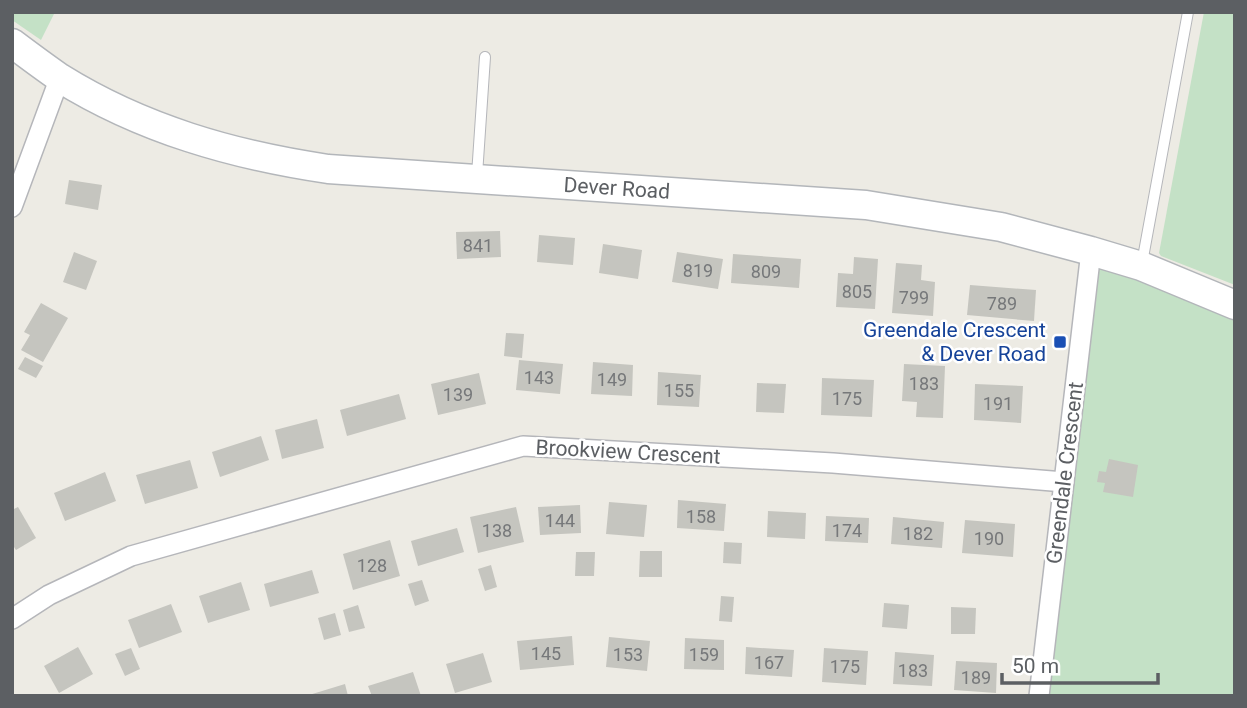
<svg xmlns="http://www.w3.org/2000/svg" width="1247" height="708" font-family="Roboto,sans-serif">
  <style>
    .green { fill: #c4e1c6 }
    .building { fill: #c5c5bf }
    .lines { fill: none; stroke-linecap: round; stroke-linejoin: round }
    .service-casing { stroke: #b5b6ba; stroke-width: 12 }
    .minor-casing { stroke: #b5b6ba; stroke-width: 22 }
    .secondary-casing { stroke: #b3b6ba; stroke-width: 31 }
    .service { stroke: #fff; stroke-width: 10 }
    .minor { stroke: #fff; stroke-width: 19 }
    .secondary { stroke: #fff; stroke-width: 28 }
    .transit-dot { fill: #1a4fb4; stroke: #fff; stroke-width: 2.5 }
    .labels { text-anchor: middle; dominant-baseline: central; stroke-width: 5; stroke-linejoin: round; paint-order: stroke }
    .number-label { font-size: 18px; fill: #76787a }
    .street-label { font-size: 21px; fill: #5c5f63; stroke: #fff }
    .transit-label { font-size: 21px; fill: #164399; stroke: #fff; text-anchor: end }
  </style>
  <rect width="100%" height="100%" fill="#edebe4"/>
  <!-- green -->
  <g class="green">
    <path d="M12,12h43l-14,28 -29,-20z"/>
    <path d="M1204,12h31v273l-74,-29 -2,-3z"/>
    <path d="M1091,251l144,54v391h-196z"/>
  </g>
  <!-- building -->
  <g class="building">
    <path d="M69,180l33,5 -4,25 -33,-6z"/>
    <path d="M500,231l1,26 -44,2 -1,-27z"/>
    <path d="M539,235l36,3 -2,27 -36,-3z"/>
    <path d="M603,244l39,6 -4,29 -39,-6z"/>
    <path d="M74,252l23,9 -11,29 -23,-8z"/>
    <path d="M677,252l46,7 -5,30 -46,-7z"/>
    <path d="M733,254l68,5 -2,29 -68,-5z"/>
    <path d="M854,257l24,2 -3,50 -39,-2 2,-34 15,1z"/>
    <path d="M896,263l26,2 -1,15 14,2 -2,34 -41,-3z"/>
    <path d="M970,285l66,5 -2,31 -67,-6z"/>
    <path d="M41,303l27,15 -25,44 -22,-12 9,-15 -6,-3z"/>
    <path d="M506,333l18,1 -2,24 -18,-2z"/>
    <path d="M25,357l18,9 -7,12 -18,-9z"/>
    <path d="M519,360l44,4 -3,30 -44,-4z"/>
    <path d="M593,362l40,3 -1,31 -41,-2z"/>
    <path d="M904,364l41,2 -2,52 -27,-1 1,-15 -15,-1z"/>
    <path d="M658,372l43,3 -2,32 -42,-2z"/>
    <path d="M479,373l7,31 -48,11 -7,-31z"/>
    <path d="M822,378l52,2 -2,37 -51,-2z"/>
    <path d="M757,383l29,1 -2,29 -28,-1z"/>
    <path d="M975,384l48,2 -2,37 -47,-3z"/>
    <path d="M399,394l7,25 -59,17 -7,-26z"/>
    <path d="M317,419l7,29 -42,11 -7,-29z"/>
    <path d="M261,436l8,24 -49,17 -8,-25z"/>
    <path d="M1109,459l29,6 -5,32 -30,-5 2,-9 -8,-1 2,-11 7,1z"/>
    <path d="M190,460l8,28 -53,16 -9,-29z"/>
    <path d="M105,472l11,29 -51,20 -11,-28z"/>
    <path d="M678,500l48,4 -2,27 -47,-3z"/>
    <path d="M609,502l38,3 -3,32 -38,-3z"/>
    <path d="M580,505l1,28 -41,2 -2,-28z"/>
    <path d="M18,507l18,31 -20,12 -4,-6v-34z"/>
    <path d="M516,507l8,35 -46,11 -8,-36z"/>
    <path d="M768,511l38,2 -1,26 -38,-2z"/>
    <path d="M826,516l43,2 -1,25 -43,-2z"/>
    <path d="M893,517l51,5 -2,26 -51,-4z"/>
    <path d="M965,520l50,4 -2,33 -51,-4z"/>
    <path d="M457,528l7,24 -46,14 -7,-25z"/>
    <path d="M390,540l10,36 -47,14 -10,-36z"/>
    <path d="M724,542l18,1 -1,21 -18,-1z"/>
    <path d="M640,551h22v26h-23z"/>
    <path d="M576,552h19l-1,24h-19z"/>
    <path d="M491,565l6,22 -12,4 -7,-22z"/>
    <path d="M312,570l7,23 -49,14 -6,-23z"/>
    <path d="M422,580l7,21 -14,5 -7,-22z"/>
    <path d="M241,582l9,28 -42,13 -9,-27z"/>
    <path d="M721,596l13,1 -2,25 -13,-1z"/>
    <path d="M884,603l25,2 -2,24 -25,-2z"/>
    <path d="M171,604l11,28 -43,16 -11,-28z"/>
    <path d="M358,605l7,23 -16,4 -6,-22z"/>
    <path d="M951,607l25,1 -1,26h-24z"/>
    <path d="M335,613l6,22 -17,5 -6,-22z"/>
    <path d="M572,636l2,29 -54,5 -3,-29z"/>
    <path d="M609,637l41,4 -3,30 -41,-4z"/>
    <path d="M685,638l39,2v30l-40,-1z"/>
    <path d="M78,647l15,27 -34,19 -15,-27z"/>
    <path d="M746,647l48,3 -2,27 -47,-3z"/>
    <path d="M131,648l9,21 -15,7 -10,-22z"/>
    <path d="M824,648l44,3 -2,34 -44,-3z"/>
    <path d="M895,652l39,3 -2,31 -39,-2z"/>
    <path d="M483,653l9,29 -37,11 -9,-29z"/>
    <path d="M956,661l41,2 -1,30 -42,-3z"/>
    <path d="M413,672l8,24h-49l-4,-10z"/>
    <path d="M345,684l3,12h-39v-1z"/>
  </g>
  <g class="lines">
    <defs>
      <g id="service">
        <path d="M477,175l8,-118"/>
        <path d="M1142,263l46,-251"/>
      </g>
      <g id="minor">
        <path d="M12,207l48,-130"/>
        <path d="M12,619l37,-24 82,-39 392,-110 310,17 231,19"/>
        <path d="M1039,696l52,-445"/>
      </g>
      <g id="secondary">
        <path id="s1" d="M12,43c16,12 32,24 48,35 82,51 173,77 268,91l538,36 135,22 90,24 50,15 94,39"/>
      </g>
    </defs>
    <!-- service casing -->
    <use href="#service" class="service-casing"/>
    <!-- minor casing -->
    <use href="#minor" class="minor-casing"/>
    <!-- secondary casing -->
    <use href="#secondary" class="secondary-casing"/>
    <!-- service -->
    <use href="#service" class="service"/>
    <!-- minor -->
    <use href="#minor" class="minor"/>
    <!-- secondary -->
    <use href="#secondary" class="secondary"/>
  </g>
  <!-- markers -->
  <rect class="transit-dot" x="1053" y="335" width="14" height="14" rx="3.5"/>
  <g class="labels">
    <!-- number labels -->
    <g class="number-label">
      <text x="478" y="245">841</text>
      <text x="698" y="270">819</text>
      <text x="766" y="271">809</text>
      <text x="857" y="291">805</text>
      <text x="914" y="297">799</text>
      <text x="1002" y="303">789</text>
      <text x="539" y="377">143</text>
      <text x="612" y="379">149</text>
      <text x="924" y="383">183</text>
      <text x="679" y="390">155</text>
      <text x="458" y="394">139</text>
      <text x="847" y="398">175</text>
      <text x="998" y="403">191</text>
      <text x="701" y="516">158</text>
      <text x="560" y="520">144</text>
      <text x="497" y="530">138</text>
      <text x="847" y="530">174</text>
      <text x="918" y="533">182</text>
      <text x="989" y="538">190</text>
      <text x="372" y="565">128</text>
      <text x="546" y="653">145</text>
      <text x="628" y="654">153</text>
      <text x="704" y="654">159</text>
      <text x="769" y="662">167</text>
      <text x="845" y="666">175</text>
      <text x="913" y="670">183</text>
      <text x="976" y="677">189</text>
    </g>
    <!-- street labels -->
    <g class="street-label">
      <text stroke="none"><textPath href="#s1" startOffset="634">Dever Road</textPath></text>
      <text transform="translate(628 452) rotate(3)">Brookview Crescent</text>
      <text transform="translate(1065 473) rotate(-83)">Greendale Crescent</text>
    </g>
    <!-- transit labels -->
    <g class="transit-label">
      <text x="1046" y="330">Greendale Crescent<tspan x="1046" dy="24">&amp; Dever Road</tspan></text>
    </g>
  </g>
  <!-- border -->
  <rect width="1247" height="708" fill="none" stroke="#5c5f63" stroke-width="28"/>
  <!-- scale -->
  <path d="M1002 673v10h156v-10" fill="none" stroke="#5c5f63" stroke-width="3.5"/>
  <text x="1012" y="673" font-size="21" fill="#5c5f63" stroke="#ffffff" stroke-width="5" paint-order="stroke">50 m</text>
</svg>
